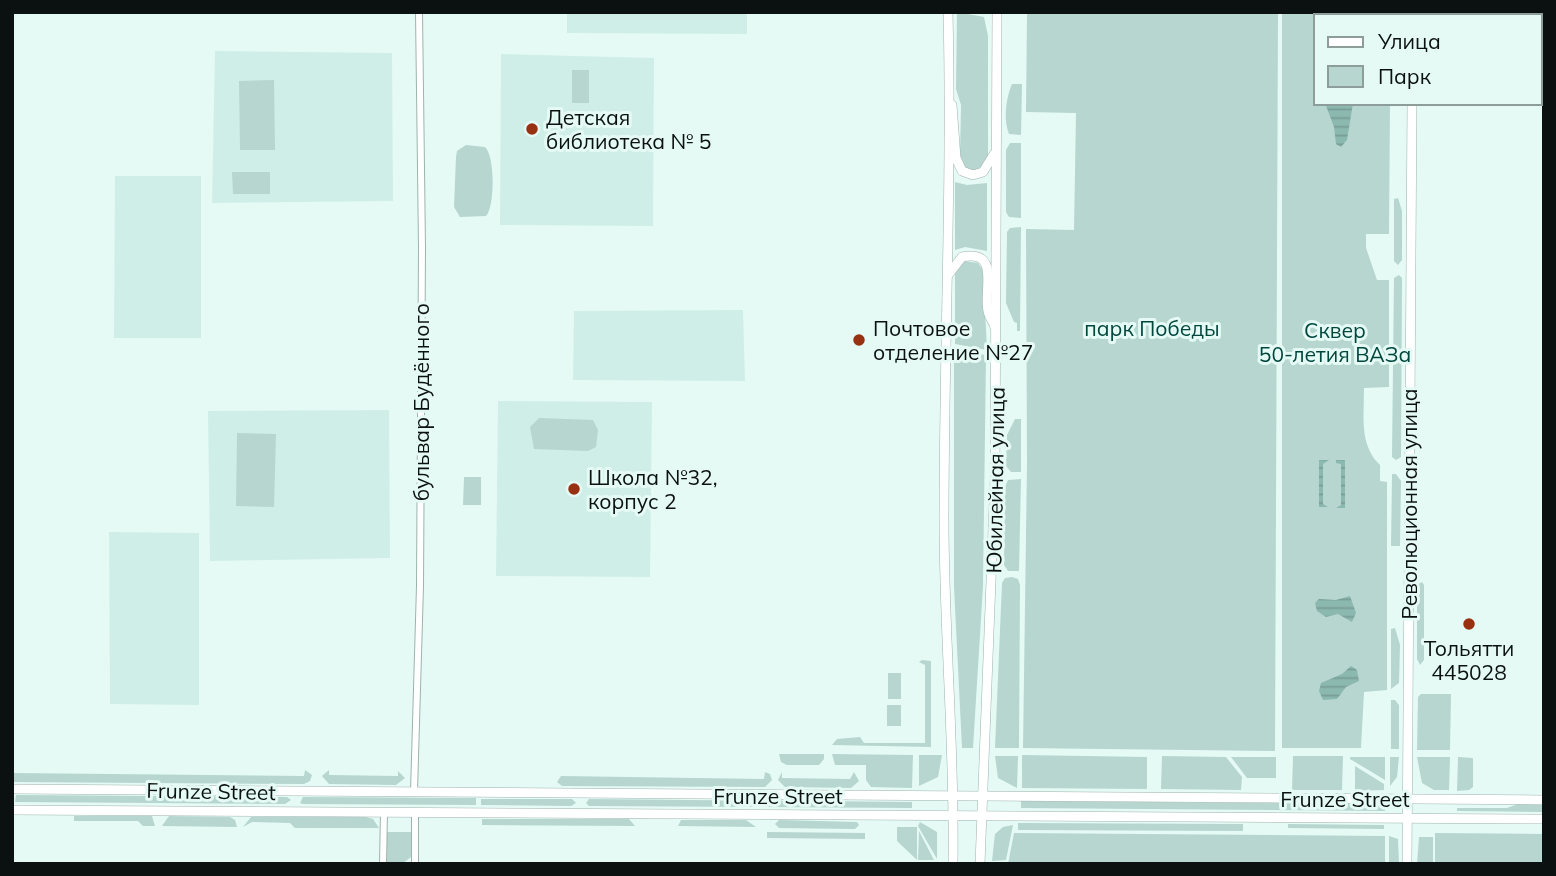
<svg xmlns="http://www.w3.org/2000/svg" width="1556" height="876" font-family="Mulish,sans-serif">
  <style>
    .built { fill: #d0eee8 }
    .green { fill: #b6d6cf }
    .water { fill: url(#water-rules) }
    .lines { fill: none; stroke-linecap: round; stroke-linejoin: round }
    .minor-casing { stroke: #9eb3ae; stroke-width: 8 }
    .secondary-casing { stroke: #9eb3ae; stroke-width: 10 }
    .minor { stroke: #fff; stroke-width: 6 }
    .secondary { stroke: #fff; stroke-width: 9 }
    .poi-dot { fill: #983112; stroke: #e5faf5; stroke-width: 2.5 }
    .labels { text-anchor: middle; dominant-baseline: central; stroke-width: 6; stroke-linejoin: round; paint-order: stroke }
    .poi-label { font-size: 21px; fill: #0a1110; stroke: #e5faf5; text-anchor: start }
    .park-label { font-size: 21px; fill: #01473e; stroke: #e5faf5 }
    .street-label { font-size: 21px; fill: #0a1110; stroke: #e5faf5 }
  </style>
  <defs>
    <pattern id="water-rules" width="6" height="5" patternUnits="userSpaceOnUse" patternTransform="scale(1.75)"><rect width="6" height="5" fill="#8bb8af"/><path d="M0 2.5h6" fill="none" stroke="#779d96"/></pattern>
  </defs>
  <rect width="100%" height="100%" fill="#e5faf5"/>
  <!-- built -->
  <g class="built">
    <path d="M567,12h180v22l-180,-1z"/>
    <path d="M215,51l177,2 1,148 -181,2z"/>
    <path d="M501,54l153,4 -1,168 -153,-1z"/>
    <path d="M115,176h86v162h-87z"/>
    <path d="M743,310l2,71 -172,-1 1,-69z"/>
    <path d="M498,401l154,1 -2,175 -154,-1z"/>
    <path d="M389,410l1,148 -180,3 -2,-150z"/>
    <path d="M109,532l90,1v172l-89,-1z"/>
  </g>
  <!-- green -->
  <g class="green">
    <path d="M957,12l27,5 4,19v122l-5,10 -8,4 -11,-4 -4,-12 1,-51 -5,-16z"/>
    <path d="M1027,12h251l-3,739 -252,-3 4,-284 -1,-235 48,1 2,-117 -50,-1z"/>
    <path d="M1282,12h109v4h-75v87h74l-1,131h-23v14l11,32h12v107l-25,1c0,28 -5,57 16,77v16l7,1v208l-23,2 -3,56h-79z"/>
    <rect x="572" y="70" width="17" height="33"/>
    <path d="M274,80l1,70h-35l-1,-69z"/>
    <path d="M1012,84h10l-1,51 -12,-1c-6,-14 -3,-36 3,-50z"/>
    <path d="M1010,143h11v75l-12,-1 -3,-5v-62z"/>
    <path d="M466,145l19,2c10,9 10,59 1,69l-26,1 -6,-10 2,-50 1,-6z"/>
    <path d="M232,172h38v22h-37z"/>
    <path d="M955,182l12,3 20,-2v68l-22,-4 -10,3z"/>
    <path d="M1398,198l4,13v49l-4,5 -4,-4v-62z"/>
    <path d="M1021,227l-1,104h-3v-8l-3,-1 -8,-19 1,-71 3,-4z"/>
    <path d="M964,261l14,2 5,7 4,80 -32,-6v-70z"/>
    <path d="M1399,275l3,3 -1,179 -5,3 -4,-3 2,-179z"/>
    <path d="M954,349l32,6 -3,231 -10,162h-11l-8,-161z"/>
    <path d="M539,418l54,2 5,10 -2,17 -8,4 -54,-2 -4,-22z"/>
    <path d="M1015,419h6v53h-10l-5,-6 1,-31z"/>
    <path d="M237,433l39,1 -2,73 -38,-1z"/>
    <path d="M1392,474h4l5,7 -1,65h-9z"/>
    <path d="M464,477h17v28h-18z"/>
    <path d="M1021,479l-2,92h-11l-4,-6 1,-78 3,-7z"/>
    <path d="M1012,577l6,2 2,6 -1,163h-24l7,-165 3,-5z"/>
    <path d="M1422,582l2,3v75l-4,5 -3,-6v-74z"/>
    <path d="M1395,628l5,17 -1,38 -8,6v-60z"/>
    <path d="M922,660l9,1v86l-99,-2 5,-6 23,-2 4,6h61v-78l-6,-3z"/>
    <rect x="888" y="673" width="13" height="26"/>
    <path d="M1421,694h30l-1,56h-33l1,-53z"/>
    <path d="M1391,700h4l4,5v44h-8z"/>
    <rect x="887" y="705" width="14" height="21"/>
    <path d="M779,754h45v5l-5,6h-32l-6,-3z"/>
    <path d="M832,754l81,1 -1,33 -41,-1 -5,-7v-15h-31z"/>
    <path d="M919,755h23l-4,22 -19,9z"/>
    <path d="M1022,755l125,2v32l-125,-1z"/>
    <path d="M995,756h23l-1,32 -19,-10z"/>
    <path d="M1162,756l64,1 16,20 -1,13 -80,-1z"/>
    <path d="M1293,756h50l-1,34h-50z"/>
    <path d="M1231,757h45v21h-29z"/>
    <path d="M1350,757h35v23l-35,-21z"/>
    <path d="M1390,757h9l-2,20 -7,9z"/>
    <path d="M1417,757h33l-1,33h-15l-12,-7z"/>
    <path d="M1458,757l15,1v29l-4,3 -12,1z"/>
    <path d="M1355,766l29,18v6l-29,1z"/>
    <path d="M305,770l7,5 -2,6 -6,3 -292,-2v-9l292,3z"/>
    <path d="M329,770v5l69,1v-5l7,7 -9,7 -67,-1 -7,-8z"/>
    <path d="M765,772l5,2 2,6 -7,7 -203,-1 -5,-4 4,-6 203,3z"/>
    <path d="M782,772v6l68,1 4,-7 5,9 -8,7 -66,-1 -7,-7z"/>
    <path d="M16,795l271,2 4,3 -6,4 -270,-2z"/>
    <path d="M303,797l173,1v7l-173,-1 -3,-1z"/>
    <path d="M481,799h91l4,4 -5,3 -90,-1z"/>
    <path d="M589,799l323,3v6l-323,-2 -3,-3z"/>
    <path d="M1021,801l364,3v7l-364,-3z"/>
    <path d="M1518,804h26v8l-87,-1v-3h50z"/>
    <path d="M74,816h78l3,10h-12l-5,-5h-64z"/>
    <path d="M169,816l61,1 5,3 2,7 -75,-1z"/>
    <path d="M251,817h115l7,2 6,9h-84l-5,-5 -38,-1 -9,5z"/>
    <path d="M482,819h147l6,7 -153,-1z"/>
    <path d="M681,820h65l10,7 -78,-1z"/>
    <path d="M779,820l78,2 2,3 -4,4 -76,-1 -4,-4z"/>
    <path d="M920,822l17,10v27l-19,-33z"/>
    <path d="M1018,823l225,1v7l-225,-1z"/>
    <path d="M1288,824l96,1v4l-96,-1z"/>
    <path d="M1013,825l-7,35 -14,1 3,-27 8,-7z"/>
    <path d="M897,827h20v33l-20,-19z"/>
    <path d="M919,831l15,29h-16z"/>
    <path d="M387,832h24v25l-9,7h-15z"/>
    <path d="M767,832l98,1v6l-98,-1z"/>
    <path d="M1014,833l371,3v28h-377z"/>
    <path d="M1435,833l109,1v30h-109z"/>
    <path d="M1389,836l9,3 1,25h-10z"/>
    <path d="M1419,837h14v27h-16z"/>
  </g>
  <!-- water -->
  <g class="water">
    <path d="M1325,103h28l-6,37 -6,7 -5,-3 -2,-17z"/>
    <path d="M1319,460h10l-6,4v40l5,3h-9z"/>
    <path d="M1336,460h9v48h-9l5,-3v-41l-5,-1z"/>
    <path d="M1350,596l6,17 -4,9 -14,-8 -12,3 -9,-6 -2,-8 4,-4 17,1z"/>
    <path d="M1351,666l6,4 2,11 -13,6 -9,12 -14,1 -4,-9 2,-8 21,-9z"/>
  </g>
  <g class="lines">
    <defs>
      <g id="minor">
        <path d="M414,792l6,-206 2,-338 -3,-236"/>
        <path d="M383,864l1,-52"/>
        <path d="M415,864v-52"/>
      </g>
      <g id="secondary">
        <path d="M948,12c4,169 -4,339 -4,508 0,115 11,229 9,344"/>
        <path d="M1412,12v4"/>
        <path d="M952,105l4,53 6,13 11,4 10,-3 11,-18"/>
        <path d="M948,275l14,-18c39,-8 21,33 26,54 1,5 5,11 7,16"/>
        <path d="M12,789l1532,11"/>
        <path d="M12,810l1532,9"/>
        <path d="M980,864l15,-386 2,-466"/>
        <path d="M1407,864l5,-761"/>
      </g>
    </defs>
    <!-- minor casing -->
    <use href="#minor" class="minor-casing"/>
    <!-- secondary casing -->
    <use href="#secondary" class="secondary-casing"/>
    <!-- minor -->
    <use href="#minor" class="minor"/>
    <!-- secondary -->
    <use href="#secondary" class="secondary"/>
  </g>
  <!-- markers -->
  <g class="poi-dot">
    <circle cx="532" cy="129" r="7"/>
    <circle cx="859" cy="340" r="7"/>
    <circle cx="574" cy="489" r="7"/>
    <circle cx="1469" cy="624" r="7"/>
  </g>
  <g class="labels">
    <!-- poi labels -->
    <g class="poi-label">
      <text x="546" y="117">Детская<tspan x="546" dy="24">библиотека № 5</tspan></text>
      <text x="873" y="328">Почтовое<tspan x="873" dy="24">отделение №27</tspan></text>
      <text x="588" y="477">Школа №32,<tspan x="588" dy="24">корпус 2</tspan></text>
      <text x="1469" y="648" text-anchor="middle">Тольятти<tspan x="1469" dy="24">445028</tspan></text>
    </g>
    <!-- park labels -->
    <g class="park-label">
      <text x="1152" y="328">парк Победы</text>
      <text x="1335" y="330">Сквер<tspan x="1335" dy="24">50-летия ВАЗа</tspan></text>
    </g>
    <!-- street labels -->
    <g class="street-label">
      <text transform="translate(421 402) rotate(-90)">бульвар Будённого</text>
      <text transform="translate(995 480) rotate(-89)">Юбилейная улица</text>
      <text transform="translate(1409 504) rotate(-90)">Революционная улица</text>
      <text transform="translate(211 791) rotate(1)">Frunze Street</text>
      <text x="778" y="796">Frunze Street</text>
      <text x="1345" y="799">Frunze Street</text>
    </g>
  </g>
  <!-- border -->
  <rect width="1556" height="876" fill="none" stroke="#0a1110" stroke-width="28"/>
  <!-- legend -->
  <rect x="1314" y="14" width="228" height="91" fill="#e5faf5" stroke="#8d9d99" stroke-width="2"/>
  <rect x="1328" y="37" width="35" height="10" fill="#ffffff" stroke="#8d9d99" stroke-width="2"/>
  <text x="1378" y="49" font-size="21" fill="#0a1110">Улица</text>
  <rect x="1328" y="66" width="35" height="21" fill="#b6d6cf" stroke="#8d9d99" stroke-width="2"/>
  <text x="1378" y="84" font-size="21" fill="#0a1110">Парк</text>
</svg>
